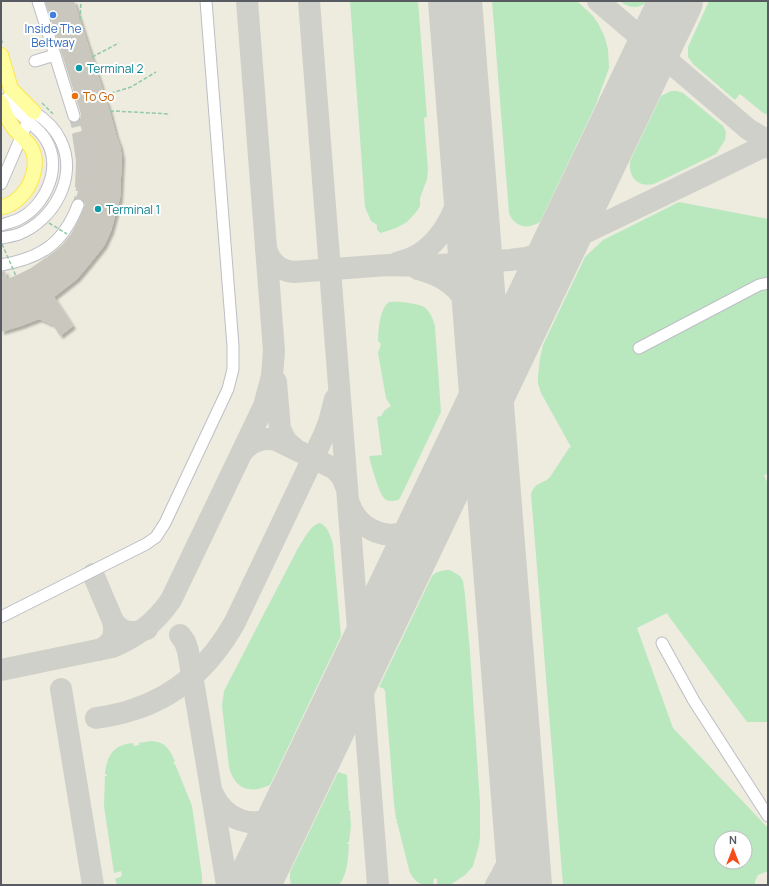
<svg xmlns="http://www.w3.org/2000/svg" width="769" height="886" font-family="Manrope,sans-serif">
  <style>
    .green { fill: #b9e8bf; fill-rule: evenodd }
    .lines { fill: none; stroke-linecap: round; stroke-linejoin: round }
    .taxiway { stroke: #d0d0ca; stroke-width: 22 }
    .runway { stroke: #d0d0ca; stroke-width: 54 }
    .building { fill: #cac8be; filter: url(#shadow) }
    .minor-tunnel { stroke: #c8c8c0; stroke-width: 11; stroke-dasharray: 11 5.5; stroke-linecap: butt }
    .minor-casing { stroke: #bdbec5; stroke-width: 13 }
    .major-casing { stroke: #ffe647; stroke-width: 16 }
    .path { stroke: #91c9a9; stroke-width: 1.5; stroke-dasharray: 4 2; stroke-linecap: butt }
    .minor { stroke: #fff; stroke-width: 11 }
    .major { stroke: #fffda2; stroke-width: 14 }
    .path-bridge { stroke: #91c9a9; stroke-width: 1.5; stroke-dasharray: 4 2; stroke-linecap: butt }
    .shop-dot { fill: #3f7fe0; stroke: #fff; stroke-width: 1.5 }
    .culture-dot { fill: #0f9aa8; stroke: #fff; stroke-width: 1.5 }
    .food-dot { fill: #e8710a; stroke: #fff; stroke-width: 1.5 }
    .labels { text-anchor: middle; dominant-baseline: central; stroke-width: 4; stroke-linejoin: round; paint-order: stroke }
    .shop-label { font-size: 12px; fill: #366cbe; stroke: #fff }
    .culture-label { font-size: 12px; fill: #0d838f; stroke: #fff; text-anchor: start }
    .food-label { font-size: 12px; fill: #c56008; stroke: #fff; text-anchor: start }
  </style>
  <defs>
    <filter id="shadow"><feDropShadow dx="3" dy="3" stdDeviation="1" flood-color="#0004"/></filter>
  </defs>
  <rect width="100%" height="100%" fill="#edecdf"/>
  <!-- green -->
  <g class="green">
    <path d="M350,1h68l9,116 -3,1 4,52 -1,9 -7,19v8l-3,5 -10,11 -11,6 -15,5 -4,-3v-5l-6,-4 -6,-14z"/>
    <path d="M492,1h85l16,15 6,9 5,10 4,14 1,19 -13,36 -56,118c-3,2 -7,3 -10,4 -9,2 -18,-4 -21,-13z"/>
    <path d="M620,1h28c-9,8 -18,8 -28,0z"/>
    <path d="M709,1h59v114l-6,-3 -22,-18 -5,6 -42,-36 -5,-7v-10z"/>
    <path d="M671,91h6l6,2 40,33 3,6 -1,8 -9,14 -62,30c-16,4 -26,-7 -24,-23l31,-65z"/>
    <path d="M679,202l89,17v255l-4,1 4,9v238h-21l-77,-104 -3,-5 -30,15 36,100 95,100v43l-10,4 -3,6v4h-192l-32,-391c5,-13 11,-9 19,-17l19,-29 2,-1 -30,-54 -3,-9v-9l2,-17 3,-13 42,-88 18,-17zM721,838h24v24h-24z"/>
    <path d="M389,302c8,-1 28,1 35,5 6,4 10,14 11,20l6,85 -41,86 -2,2c-5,1 -9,2 -13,-1 -6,-5 -14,-34 -16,-43l13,-1 -5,-38 4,-1 4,-6 6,-4 -5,-8 -8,-45 3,-9 -2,-2 -1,-2c1,-12 1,-30 11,-38z"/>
    <path d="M320,523c8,4 11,13 13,22l8,91 -71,149c-20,9 -35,5 -41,-18l-7,-61 2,-15 73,-141c6,-9 13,-25 23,-27z"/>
    <path d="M446,570h4l10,6 3,5 2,14 5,57 10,151v34l-1,8 -6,21 -8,9 -15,10h-13v-6l-3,-1 -1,7c-12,0 -16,-1 -23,-12l-13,-51 -1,-1 2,-1 -2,-1 -2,-15 -9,-113 -2,-3 -4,-1 53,-111c4,-4 8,-5 14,-6z"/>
    <path d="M151,741c15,1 18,8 24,20l-2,2 1,1h1l17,42 10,70v9h-85l-2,-6 7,-3 -1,-5 -7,2 -10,-67 1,-30h2v-1l-2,-1c2,-19 8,-29 28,-31l1,3 5,-1v-2z"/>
    <path d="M338,772l9,3 2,35 2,2 -1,1 1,13 -2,16 -2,1v1h2c-1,13 -1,30 -10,41h-48l-1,-6v-7z"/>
  </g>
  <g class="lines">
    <!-- taxiway -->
    <g class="taxiway">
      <path d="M309,1l69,884"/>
      <path d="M598,1l150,128 13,8 7,2"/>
      <path d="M266,249c4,13 14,22 28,23l94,-7 38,1 84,-6 16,-2 19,-6 166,-80 47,-23 10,-3"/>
      <path d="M397,263c5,-2 10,-3 15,-5 36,-17 49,-60 56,-96"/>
      <path d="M418,269c49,12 56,43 65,87"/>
      <path d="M276,382l4,47 6,12 7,6"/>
      <path d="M243,451c9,-10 20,-14 33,-11l59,29 7,8 5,12"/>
      <path d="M349,503c9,28 42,41 66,24 9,-5 14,-13 20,-21"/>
      <path d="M93,574l20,47"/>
      <path d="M180,635l5,7 3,9 39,234"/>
      <path d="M99,650c14,-6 17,-15 14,-29 9,13 20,13 34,8"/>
      <path d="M1,670l111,-23c26,-11 43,-24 59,-47l93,-194 8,-30 2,-25 -27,-350"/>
      <path d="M61,689l32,196"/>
      <path d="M96,718c13,-2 25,-4 36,-8 46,-14 80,-47 103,-88l89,-187 5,-13 6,-23"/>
      <path d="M213,794c11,25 40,37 65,21 9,-5 14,-15 20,-23"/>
      <path d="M496,885c16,-25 19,-44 23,-72"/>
    </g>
    <!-- runway -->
    <g class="runway">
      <path d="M455,1l70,884"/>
      <path d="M253,885l423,-884"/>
    </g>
  </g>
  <!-- building -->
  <path class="building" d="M45,1h29l18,56 18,55 6,23 4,11 2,11 -2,41 -9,33 -7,15 -16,20 -11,13 -23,18 19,29 -13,10 -7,-11 -14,-6 -18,7 -20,6v-60l4,-1 2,8 8,-3 16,-8 23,-16 9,-8 8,-10 7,-13 7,-16 -1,-4 -3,-2 -5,-1 3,-10 -4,-1 1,-26 -4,-27 10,-3 -3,-10 2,-3v-4z"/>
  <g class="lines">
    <!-- minor-tunnel -->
    <path class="minor-tunnel" d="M74,116c10,33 13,55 4,89"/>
    <defs>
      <g id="minor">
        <path d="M38,1l36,115"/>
        <path d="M35,61l20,-6"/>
        <path d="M1,184l27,-63"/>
        <path d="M1,225c6,-2 12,-3 18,-6 26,-13 44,-51 27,-79 -6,-11 -17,-17 -26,-26 -5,-5 -9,-10 -13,-16"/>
        <path d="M1,238c6,-1 12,-2 18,-4 35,-14 59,-57 42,-93 -6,-13 -16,-22 -27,-29"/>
        <path d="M1,265c40,-7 62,-21 77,-60"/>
        <path d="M639,348l120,-63 9,-2"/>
        <path d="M1,617l145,-73 10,-7 9,-14 63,-134 5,-20v-23l-27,-345"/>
        <path d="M662,643l32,58 74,115"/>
      </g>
      <g id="major">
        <path d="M1,55l10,34 23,23"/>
        <path d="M1,102c3,9 7,18 12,25 5,7 12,12 17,19 9,13 4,32 -4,44 -6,8 -14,16 -25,17"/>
      </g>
    </defs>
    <!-- minor casing -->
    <use href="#minor" class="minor-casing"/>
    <!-- major casing -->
    <use href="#major" class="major-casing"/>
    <!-- path -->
    <g class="path">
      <path d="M1,17v1"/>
      <path d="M80,20l1,-19"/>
      <path d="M1,39l2,5"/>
      <path d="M92,57l27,-14"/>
      <path d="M105,95l26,-8 25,-15"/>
      <path d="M42,103l11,11"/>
      <path d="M110,112l4,-1 56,3"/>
    </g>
    <!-- minor -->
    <use href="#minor" class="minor"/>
    <!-- major -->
    <use href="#major" class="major"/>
    <!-- path-bridge -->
    <g class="path-bridge">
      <path d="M49,223l18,11"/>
      <path d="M2,244l14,32"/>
    </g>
  </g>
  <!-- markers -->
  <circle class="shop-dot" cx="53" cy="15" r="4"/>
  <g class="culture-dot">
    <circle cx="79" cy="68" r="4"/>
    <circle cx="98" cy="209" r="4"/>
  </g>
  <circle class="food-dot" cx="75" cy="96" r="4"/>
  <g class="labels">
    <!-- shop labels -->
    <g class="shop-label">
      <text x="53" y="28">Inside The<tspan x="53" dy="14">Beltway</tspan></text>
    </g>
    <!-- culture labels -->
    <g class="culture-label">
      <text x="87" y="68">Terminal 2</text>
      <text x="106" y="209">Terminal 1</text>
    </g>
    <!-- food labels -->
    <g class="food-label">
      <text x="83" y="96">To Go</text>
    </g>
  </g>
  <!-- border -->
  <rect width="769" height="886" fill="none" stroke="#585b62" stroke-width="4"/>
  <!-- north arrow -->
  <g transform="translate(733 850)"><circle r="19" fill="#ffffff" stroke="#bcbdc0"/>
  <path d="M0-3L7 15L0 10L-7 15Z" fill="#f94b19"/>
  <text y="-6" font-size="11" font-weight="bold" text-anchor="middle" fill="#585b62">N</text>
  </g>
</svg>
